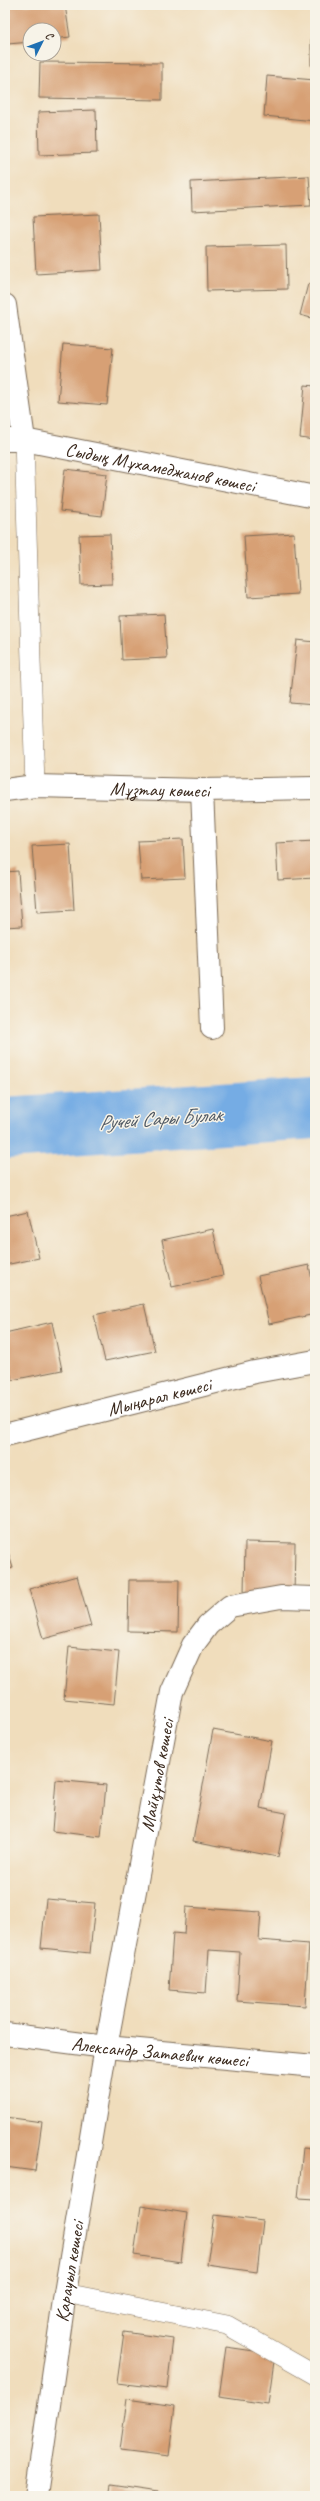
<svg xmlns="http://www.w3.org/2000/svg" width="320" height="2501" viewBox="0 0 320 2501" font-family="Caveat,sans-serif">
	<style>
		.lines { fill: none; stroke-linecap: round; stroke-linejoin: round }
		.river { stroke: #75ace4; stroke-width: 62 }
		.building { fill: #d7a075 }
		.service-casing { stroke: #7a6955; stroke-width: 20 }
		.minor-casing { stroke: #7a6955; stroke-width: 24 }
		.service { stroke: #fff; stroke-width: 19 }
		.minor { stroke: #fff; stroke-width: 22 }
		.labels { text-anchor: middle; stroke-width: 3; stroke-linejoin: round; paint-order: stroke }
		.street-label { font-size: 19px; fill: #3b2a1e; stroke: #f7f3e8 }
		.water-label { font-size: 20px; font-style: italic; fill: #4f5863; stroke: #f7f3e8 }
	</style>
	<rect width="100%" height="100%" fill="#f7f3e8"/>
	<filter id="ink" filterUnits="userSpaceOnUse"><feTurbulence type="fractalNoise" baseFrequency=".025" numOctaves="2"/><feDisplacementMap in="SourceGraphic" scale="8" xChannelSelector="R" yChannelSelector="G"/><feConvolveMatrix kernelMatrix="1 2 1 2 8 2 1 2 1" color-interpolation-filters="sRGB"/></filter>
	<filter id="wash" filterUnits="userSpaceOnUse"><feTurbulence type="fractalNoise" baseFrequency=".012" numOctaves="4" result="noise"/><feDisplacementMap in="SourceGraphic" scale="16" xChannelSelector="R" yChannelSelector="G"/><feGaussianBlur stdDeviation="0.9" result="paint"/><feColorMatrix in="noise" values="0 0 0 0 0 0 0 0 0 0 0 0 0 0 0 0 0 1.4 0 .05"/><feComposite in="paint" operator="in"/></filter>
	<g filter="url(#wash)">
		<rect width="100%" height="100%" fill="#f0ddbc"/>
		<g class="lines">
			<!-- river -->
			<polyline class="river" points="5,1128 315,1108"/>
		</g>
		<g id="blocks">
			<!-- building -->
			<g class="building">
				<polygon points="5,5 65,5 70,37 54,39 54,30 30,30 30,42 8,44"/>
				<rect x="311" y="17" width="4" height="48"/>
				<polygon points="40,62 162,63 162,100 39,98"/>
				<polygon points="267,76 315,80 315,121 264,116"/>
				<polygon points="96,110 97,153 39,155 38,112"/>
				<polygon points="309,176 311,205 192,211 191,182"/>
				<polygon points="99,214 102,270 36,274 33,217"/>
				<polygon points="286,245 287,289 207,291 206,247"/>
				<polygon points="308,284 315,285 315,319 300,315"/>
				<polygon points="63,344 113,348 107,405 58,401"/>
				<polygon points="305,385 315,386 315,440 300,438"/>
				<polygon points="65,469 107,474 102,516 60,511"/>
				<polygon points="294,533 298,594 248,597 244,536"/>
				<polygon points="110,534 112,584 81,585 79,535"/>
				<polygon points="164,614 167,658 122,660 120,616"/>
				<polygon points="297,640 315,642 315,705 290,703"/>
				<polygon points="183,839 185,878 141,880 138,841"/>
				<polygon points="315,841 315,878 278,880 276,843"/>
				<polygon points="70,844 74,910 37,912 32,846"/>
				<polygon points="18,871 22,926 5,927 5,872"/>
				<polygon points="28,1211 39,1258 5,1265 5,1216"/>
				<polygon points="213,1229 223,1276 172,1287 162,1240"/>
				<polygon points="309,1265 315,1295 315,1314 269,1324 258,1276"/>
				<polygon points="144,1304 155,1351 105,1361 94,1315"/>
				<polygon points="52,1322 62,1370 12,1380 5,1350 5,1333"/>
				<polygon points="5,1542 13,1568 5,1570"/>
				<polygon points="245,1542 295,1543 294,1595 244,1594"/>
				<polygon points="77,1576 91,1626 43,1639 29,1589"/>
				<polygon points="129,1580 179,1580 178,1632 128,1631"/>
				<polygon points="69,1647 119,1652 114,1704 64,1699"/>
				<polygon points="213,1730 272,1741 260,1808 286,1813 278,1857 193,1841"/>
				<polygon points="56,1780 106,1785 101,1837 52,1831"/>
				<polygon points="46,1899 95,1903 90,1953 41,1948"/>
				<polygon points="186,1907 261,1912 259,1940 309,1944 305,2006 237,2001 240,1952 209,1950 206,1993 169,1990 173,1933 184,1934"/>
				<polygon points="5,2117 42,2122 35,2171 5,2167"/>
				<polygon points="303,2148 315,2149 315,2199 298,2198"/>
				<polygon points="141,2206 187,2213 181,2262 134,2255"/>
				<polygon points="214,2215 263,2221 257,2272 207,2265"/>
				<polygon points="124,2332 173,2339 167,2389 117,2383"/>
				<polygon points="226,2347 275,2354 268,2404 219,2397"/>
				<polygon points="127,2399 175,2406 169,2456 120,2450"/>
				<polygon points="111,2484 159,2491 159,2496 109,2496"/>
			</g>
		</g>
	</g>
	<g filter="url(#ink)">
		<use href="#blocks" fill-opacity="0" stroke="#7a6955" stroke-width="1"/>
		<g class="lines">
			<!-- service casing -->
			<g class="service-casing">
				<g id="service">
					<polyline points="24,440 35,786"/>
					<polyline points="65,2293 227,2325 315,2375"/>
				</g>
			</g>
			<!-- minor casing -->
			<g class="minor-casing">
				<g id="minor">
					<polyline points="5,305 24,440"/>
					<path id="s1" d="M5 440H24L315 497"/>
					<path id="s2" d="M5 790 35 786 202 790 315 788"/>
					<polyline points="202,790 212,1028"/>
					<path id="s3" d="M5 1435 255 1372 315 1361"/>
					<path id="s4" d="M5 2034 106 2047 315 2066"/>
					<path id="s5" d="M36 2496 65 2293 106 2047 172 1692 193 1645 208 1625 230 1606 281 1597 315 1598"/>
				</g>
			</g>
			<!-- service -->
			<use href="#service" class="service"/>
			<!-- minor -->
			<use href="#minor" class="minor"/>
		</g>
	</g>
	<g class="labels">
		<!-- street labels -->
		<g class="street-label">
			<text dy="7" stroke="none"><textPath href="#s1" startOffset="158">Сыдық Мұхамеджанов көшесі</textPath></text>
			<text dy="7" stroke="none"><textPath href="#s2" startOffset="155">Мұзтау көшесі</textPath></text>
			<text dy="7" stroke="none"><textPath href="#s3" startOffset="159">Мыңарал көшесі</textPath></text>
			<text dy="7" stroke="none"><textPath href="#s5" startOffset="731">Майқұтов көшесі</textPath></text>
			<text dy="7" stroke="none"><textPath href="#s4" startOffset="156">Александр Затаевич көшесі</textPath></text>
			<text dy="7" stroke="none"><textPath href="#s5" startOffset="227">Қарауыл көшесі</textPath></text>
		</g>
		<!-- water labels -->
		<g class="water-label">
			<text transform="translate(160 1118) rotate(-4)" y="7">Ручей Сары Булак</text>
		</g>
	</g>
	<!-- margin -->
	<rect width="320" height="2501" fill="none" stroke="#f7f3e8" stroke-width="20"/>
	<!-- north arrow -->
	<g transform="translate(42 42) rotate(48)"><circle r="19" fill="#f7f3e8" stroke="#aca397"/>
	<path d="M0-3L7 15L0 10L-7 15Z" fill="#1f6fb2"/>
	<text y="-6" font-size="11" font-weight="bold" text-anchor="middle" fill="#3b2a1e">С</text>
	</g>
</svg>
